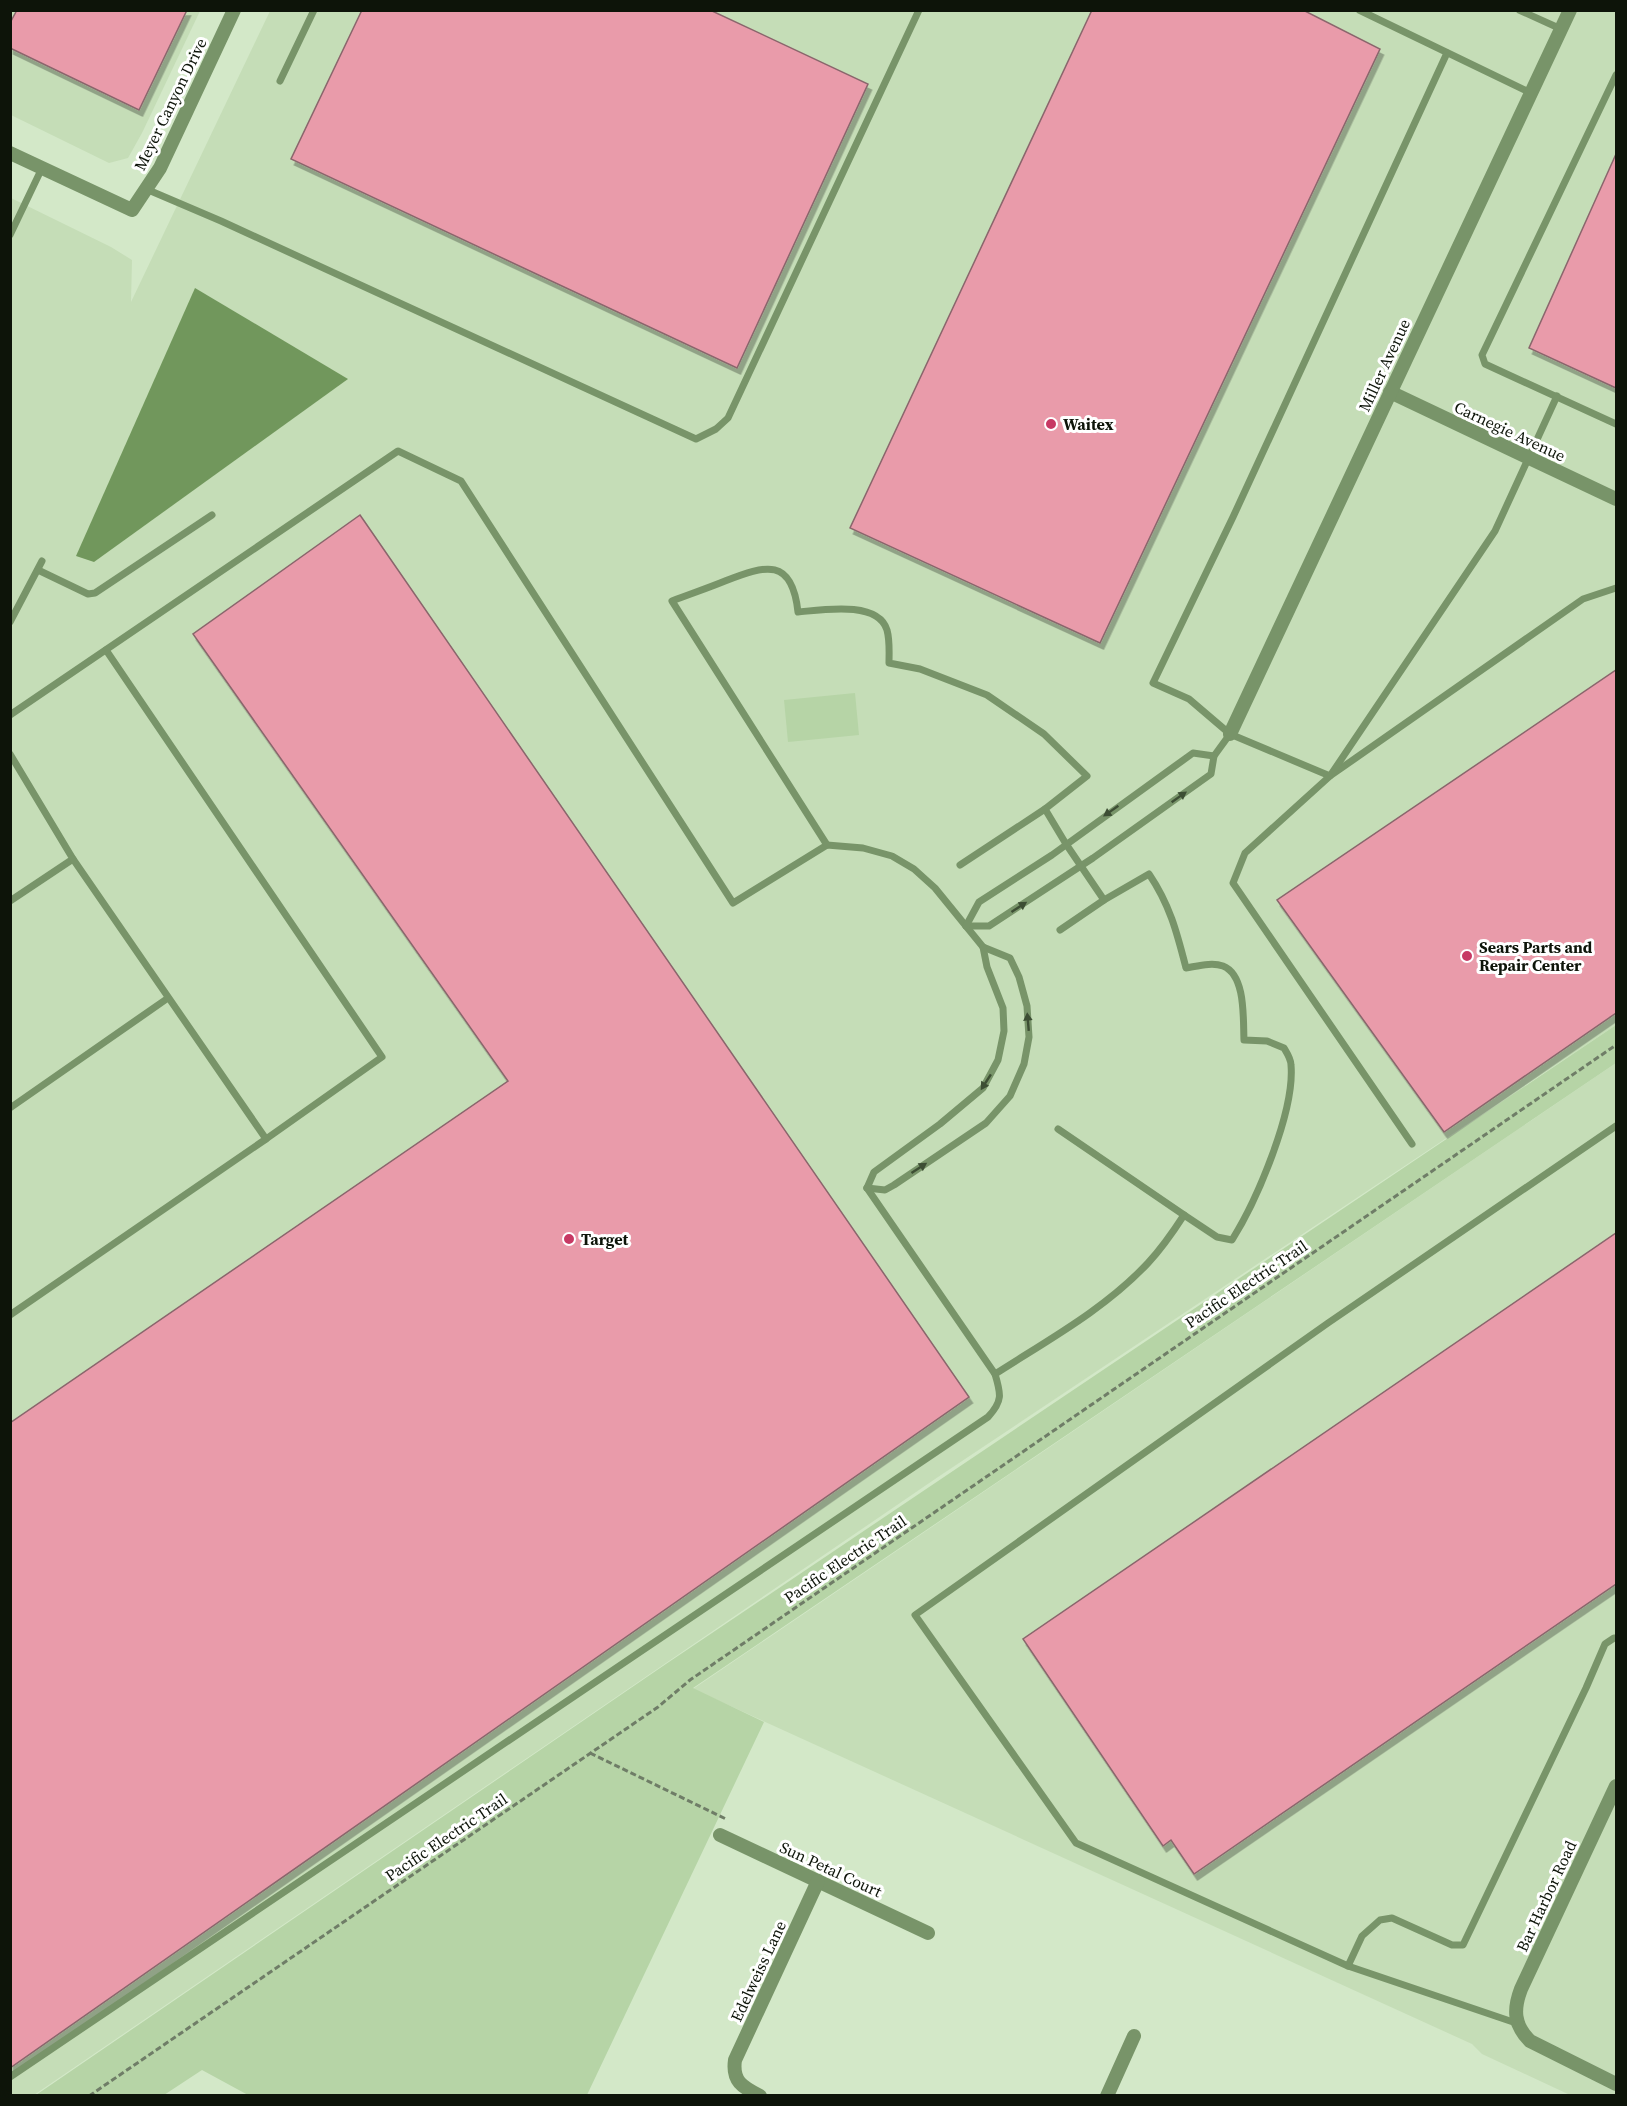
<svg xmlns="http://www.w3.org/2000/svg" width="1627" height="2106" viewBox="0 0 1627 2106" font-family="'Source Serif 4',serif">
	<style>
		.built { fill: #c5ddb7 }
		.green { fill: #b6d4a6 }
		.water { fill: #71975c }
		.building { fill: #e99baa; stroke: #8a666c; stroke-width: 1.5; filter: url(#shadow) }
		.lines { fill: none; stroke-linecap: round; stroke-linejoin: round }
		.path { stroke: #6f7d67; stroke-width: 3; stroke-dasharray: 6 3; stroke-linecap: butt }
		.lane { stroke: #789469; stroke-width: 7 }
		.street { stroke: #789469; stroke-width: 14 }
		.oneway { fill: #3d4e34 }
		.poi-dot { fill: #c73964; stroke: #fff; stroke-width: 2 }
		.labels { text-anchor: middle; stroke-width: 6; stroke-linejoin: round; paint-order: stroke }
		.street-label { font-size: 16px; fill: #0d1409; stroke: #fff }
		.poi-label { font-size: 16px; font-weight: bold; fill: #0d1409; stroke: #fff; text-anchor: start }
	</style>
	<defs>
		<filter id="shadow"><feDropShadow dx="3.5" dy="6" stdDeviation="0" flood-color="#0004"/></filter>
	</defs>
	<rect width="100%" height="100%" fill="#d3e8c8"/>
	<!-- built -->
	<g class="built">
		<polygon points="10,11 200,11 142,133 128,158 109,163 11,115"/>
		<polygon points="270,11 1616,11 1616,1025 938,1477 34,2095 10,2095 11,198 111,247 132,260 131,302"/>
		<polygon points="1616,1063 1616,2095 1570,2095 1482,2054 1472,2044 693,1689"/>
	</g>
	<!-- green -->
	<g class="green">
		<polygon points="855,693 859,735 788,742 784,700"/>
		<polygon points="1616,1025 1616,1063 693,1688 764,1722 587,2095 248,2095 202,2070 164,2095 36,2095 663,1666"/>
	</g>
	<!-- water -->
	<polygon class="water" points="195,288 348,379 94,562 76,556"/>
	<!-- building -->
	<g class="building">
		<polygon points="17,10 187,10 139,110 10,48 10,23"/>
		<polygon points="362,10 710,10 868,84 737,368 291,159"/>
		<polygon points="1092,10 1303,10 1380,49 1100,643 850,528"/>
		<polygon points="1616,154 1616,388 1529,348"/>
		<polygon points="360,515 969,1397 10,2068 10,1423 508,1081 193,634"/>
		<polygon points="1616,670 1616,1013 1444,1132 1277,900"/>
		<polygon points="1616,1233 1616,1584 1194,1874 1171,1840 1163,1846 1023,1639"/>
	</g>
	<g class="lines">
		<!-- path -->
		<g class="path">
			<polyline points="590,1753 726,1819"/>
			<polyline points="89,2096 658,1707 690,1680 1616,1045"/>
		</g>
		<!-- lane -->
		<g class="lane">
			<polyline points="1359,10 1531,93"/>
			<polyline points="1519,10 1561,29"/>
			<polyline points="1447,53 1233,517 1153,683 1189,699 1230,734 1330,776 1583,599 1616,588"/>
			<polyline points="1616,75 1482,355 1485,364 1616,424"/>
			<polyline points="280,81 314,10"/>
			<polyline points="146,189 221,221 696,439 716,429 728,418 919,10"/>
			<polyline points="10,235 42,168"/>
			<polyline points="38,570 88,594 95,593 212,515"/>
			<polyline points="10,622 42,561"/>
			<polyline points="106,650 382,1057 266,1139"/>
			<polyline points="10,715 398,451 461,481 733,903 827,845 863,848 892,856 914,869 935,888 983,947 1010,958 1019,977 1027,1006 1029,1037 1024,1064 1010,1096 986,1123 894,1185 885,1190 867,1188"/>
			<polyline points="10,754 73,859 10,901"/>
			<path d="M827 845 672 601C690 594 708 588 725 581 766 565 792 557 798 612 821 610 878 600 887 630 890 641 889 652 889 663L920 669 987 695 1044 734 1087 776 1045 809 1066 844 1104 900 1149 874C1170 905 1177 933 1186 968 1198 966 1212 962 1223 966 1246 975 1243 1019 1244 1040L1267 1041 1284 1048C1287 1053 1291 1059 1291 1065 1295 1111 1257 1200 1232 1240L1217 1237 1184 1215C1173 1232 1162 1248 1148 1263 1105 1309 1048 1340 995 1374"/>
			<polyline points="960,865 1045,809"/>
			<polyline points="966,926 989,926 1093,858 1211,774 1214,756 1230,734"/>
			<polyline points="966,926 979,902 1052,855 1193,753 1214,756"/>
			<polyline points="1060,930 1104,900"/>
			<polyline points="10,1108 168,998"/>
			<polyline points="1058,1129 1184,1215"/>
			<polyline points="1412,1144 1233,883 1245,853 1330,776 1495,531 1557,396"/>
			<polyline points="867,1188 874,1172 940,1124 983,1088 998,1060 1004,1031 1003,1008 987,967 983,947"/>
			<polyline points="10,1315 266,1139 73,859"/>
			<polyline points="1348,1966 1362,1936 1380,1920 1392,1918 1452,1945 1463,1945 1586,1688 1605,1644 1614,1638 1616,1638"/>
			<polyline points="1516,2023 1348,1966 1076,1843 915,1615 1328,1323 1616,1126"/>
			<path d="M10 2077 988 1417C1003 1401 1001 1394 995 1374L867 1188"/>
		</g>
		<!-- street -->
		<g class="street">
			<polyline points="10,153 132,210 160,168 234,10"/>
			<polyline points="1390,392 1616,499"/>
			<polyline points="1230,734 1570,10"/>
			<path d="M1616 1786 1521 1989C1513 2010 1514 2025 1530 2041L1616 2084"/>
			<polyline points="720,1835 928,1933"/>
			<path d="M760 2096C742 2087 732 2081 735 2060L818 1881"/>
			<polyline points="1107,2096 1134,2036"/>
		</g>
	</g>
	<!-- one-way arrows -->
	<defs><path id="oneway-solid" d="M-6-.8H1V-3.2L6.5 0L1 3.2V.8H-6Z" transform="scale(1.5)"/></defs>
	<g class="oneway">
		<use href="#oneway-solid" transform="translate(1179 797) rotate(-35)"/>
		<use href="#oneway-solid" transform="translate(1111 811) rotate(145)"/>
		<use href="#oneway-solid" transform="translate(1019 907) rotate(-33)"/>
		<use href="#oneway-solid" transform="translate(1028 1022) rotate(-95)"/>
		<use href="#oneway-solid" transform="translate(986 1082) rotate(123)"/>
		<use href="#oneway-solid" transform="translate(919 1168) rotate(-33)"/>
	</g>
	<!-- markers -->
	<g class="poi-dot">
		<circle cx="1051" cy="424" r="6"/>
		<circle cx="1467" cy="956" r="6"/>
		<circle cx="569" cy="1239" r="6"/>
	</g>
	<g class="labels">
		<!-- street labels -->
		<g class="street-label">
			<text transform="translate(170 104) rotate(-64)" y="6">Meyer Canyon Drive</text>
			<text transform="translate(1384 365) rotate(-65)" y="6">Miller Avenue</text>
			<text transform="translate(1510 431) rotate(25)" y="6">Carnegie Avenue</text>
			<text transform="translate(1246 1284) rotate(-34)" y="6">Pacific Electric Trail</text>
			<text transform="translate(845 1559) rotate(-34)" y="6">Pacific Electric Trail</text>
			<text transform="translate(446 1837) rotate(-34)" y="6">Pacific Electric Trail</text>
			<text transform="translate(831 1869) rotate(25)" y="6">Sun Petal Court</text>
			<text transform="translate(1546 1896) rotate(-65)" y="6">Bar Harbor Road</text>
			<text transform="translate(758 1971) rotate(-65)" y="6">Edelweiss Lane</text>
		</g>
		<!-- poi labels -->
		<g class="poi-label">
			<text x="1063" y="430">Waitex</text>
			<text x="1479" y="953">Sears Parts and<tspan x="1479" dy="18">Repair Center</tspan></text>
			<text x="581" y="1245">Target</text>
		</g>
	</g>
	<!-- border -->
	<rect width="1627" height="2106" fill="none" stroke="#0d1409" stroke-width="24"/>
</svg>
